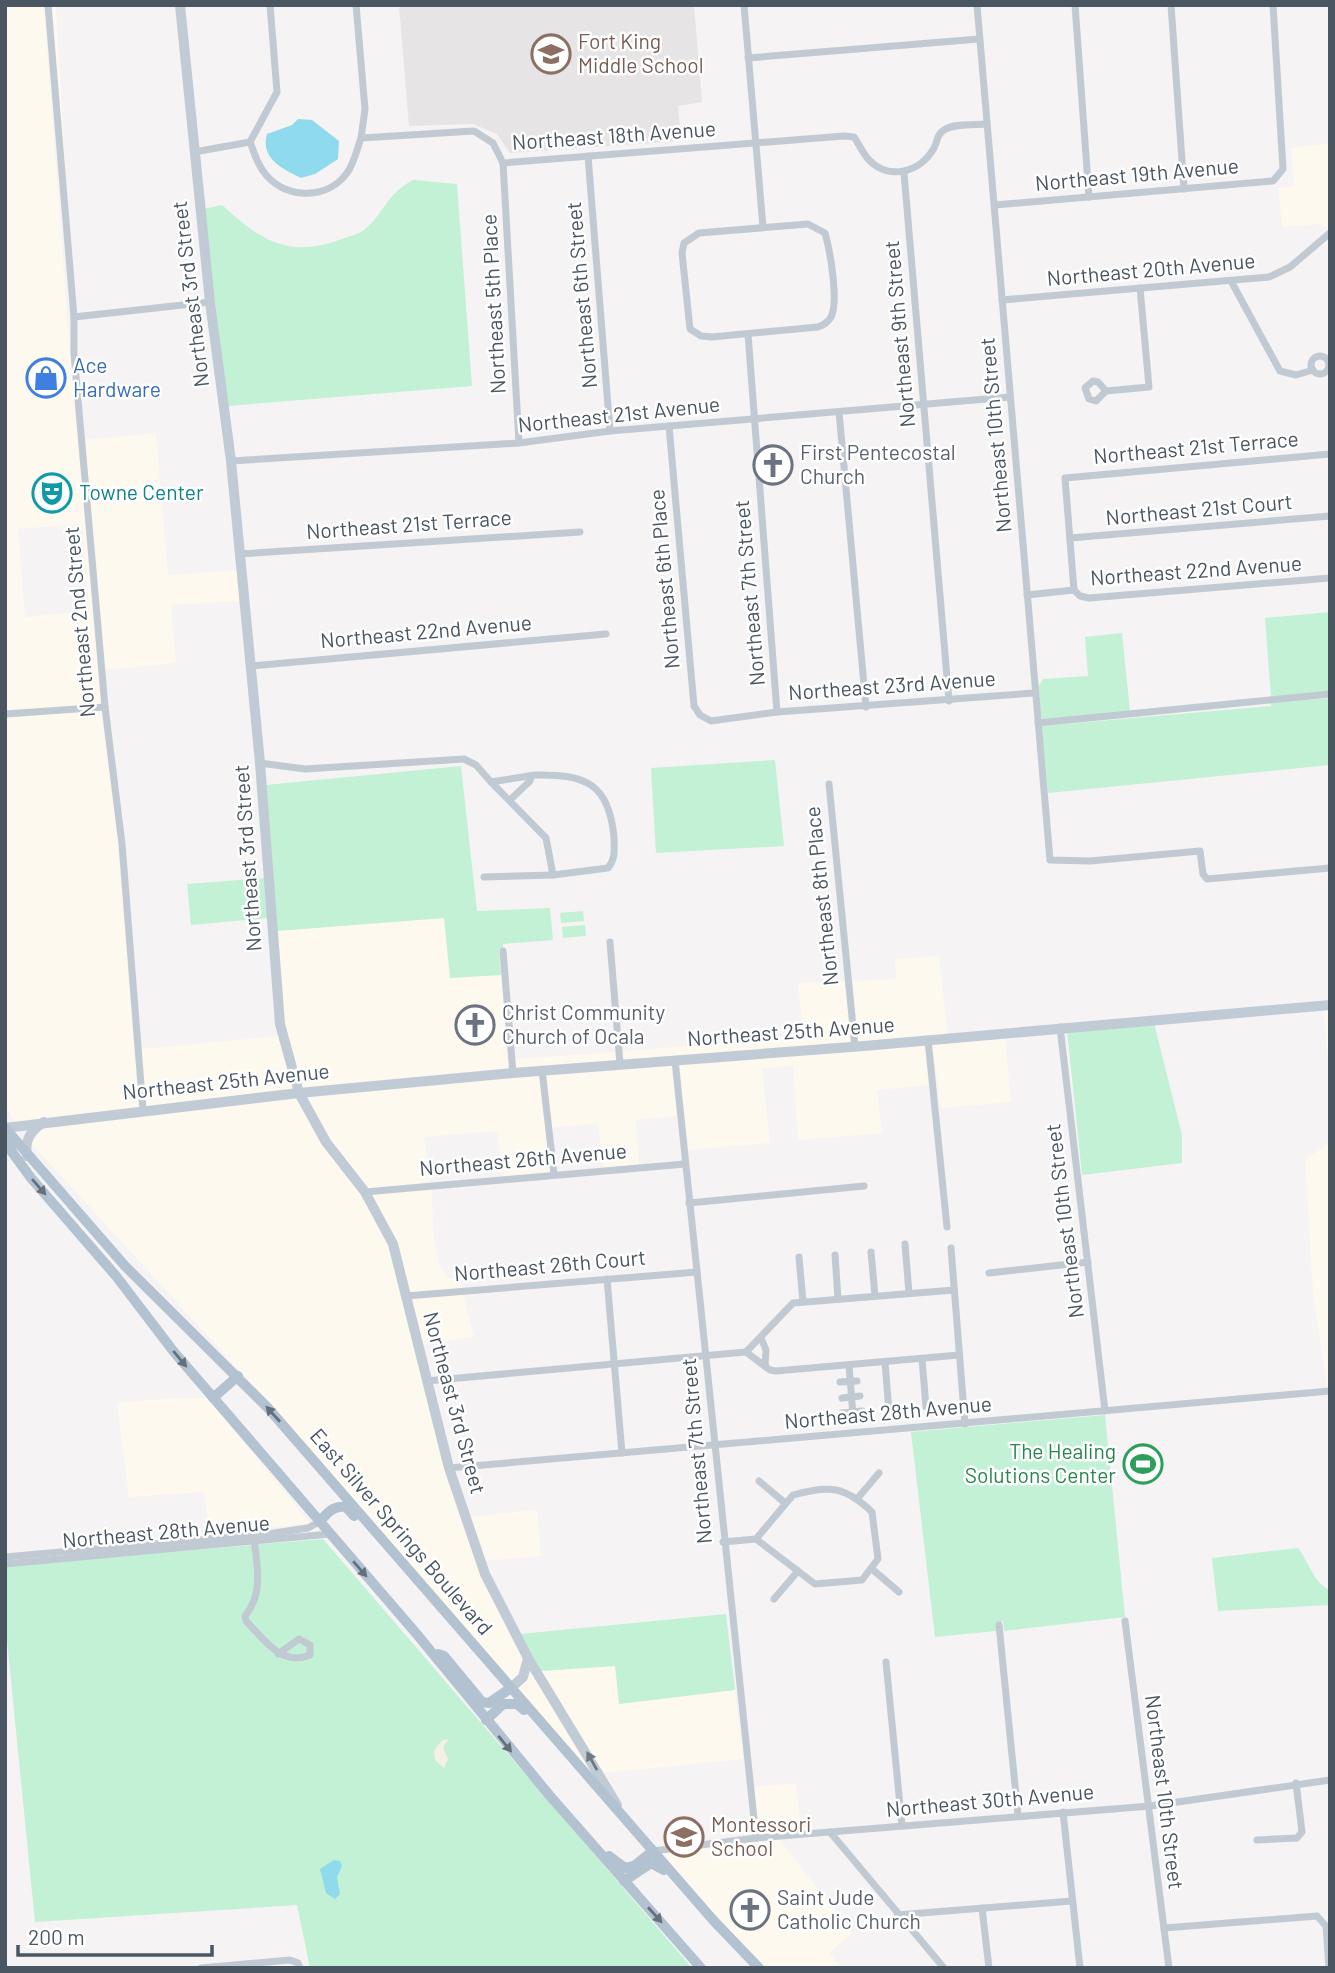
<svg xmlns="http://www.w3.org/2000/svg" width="1335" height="1973" viewBox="0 0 1335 1973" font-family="Barlow,sans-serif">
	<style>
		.commercial { fill: #fdf9ef; fill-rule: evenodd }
		.education { fill: #e6e4e5 }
		.green { fill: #c3f1d5 }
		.sand { fill: #f5f0e5 }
		.water { fill: #90daee }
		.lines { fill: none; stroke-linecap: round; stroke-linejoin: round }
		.street { stroke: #c1cad2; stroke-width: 7 }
		.secondary { stroke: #c1cbd6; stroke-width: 10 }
		.primary { stroke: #b3c2d1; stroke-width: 10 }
		.oneway { fill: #64717d }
		.oneway2 { fill: #6e7984 }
		.labels { text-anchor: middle; stroke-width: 5; stroke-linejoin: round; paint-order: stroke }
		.education-label { font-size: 21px; fill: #785e54; stroke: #fff; text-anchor: start }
		.street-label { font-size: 21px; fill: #4a5661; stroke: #fff }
		.shop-label { font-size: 21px; fill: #366cbe; stroke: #fff; text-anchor: start }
		.worship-label { font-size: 21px; fill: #5b616d; stroke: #fff; text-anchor: start }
		.culture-label { font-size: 21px; fill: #0d838f; stroke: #fff; text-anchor: start }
		.leisure-label { font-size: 21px; fill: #27864d; stroke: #fff; text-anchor: end }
	</style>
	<rect width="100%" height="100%" fill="#f5f3f3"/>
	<!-- commercial -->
	<g class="commercial">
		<path d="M5 5H44L67 315 101 704 5 711ZM82 524 89 611 25 617 18 529Z"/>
		<polygon points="52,5 56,5 72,287 68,224"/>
		<polygon points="1330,143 1330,229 1317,224 1282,227 1278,188 1294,186 1291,148"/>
		<polygon points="156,433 168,575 238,570 241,601 171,605 176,663 105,670 85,440"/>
		<polygon points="101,710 118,844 139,1108 15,1123 5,1105 5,718"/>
		<polygon points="444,918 450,978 501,975 508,1070 302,1089 284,1023 277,931"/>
		<polygon points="939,956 948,1035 858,1043 852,981 896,979 895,959"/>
		<polygon points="845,981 851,1044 624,1061 623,1051 804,1037 798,983"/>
		<polygon points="1330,1008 1330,1080 1323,1009"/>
		<polygon points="279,1036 294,1090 146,1107 141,1049"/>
		<polygon points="1005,1036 1011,1102 941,1108 932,1043"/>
		<polygon points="924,1044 929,1085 877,1090 882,1133 798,1140 793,1066 762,1068 770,1143 687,1150 679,1063"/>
		<polygon points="615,1052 616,1061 516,1069 515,1059"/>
		<polygon points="671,1064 677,1116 636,1120 639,1164 603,1167 598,1123 552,1128 546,1073"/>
		<polygon points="539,1074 550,1171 503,1176 497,1131 424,1137 431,1182 367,1189 329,1140 305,1096"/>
		<polygon points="297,1097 363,1196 389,1245 444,1466 524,1658 520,1675 511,1683 271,1405 31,1143 34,1134 45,1125"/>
		<polygon points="1330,1143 1330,1387 1327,1388 1313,1294 1305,1159"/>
		<polygon points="432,1188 433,1231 440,1267 450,1279 459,1278 462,1288 409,1293 371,1195"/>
		<polygon points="463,1294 474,1337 421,1345 411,1299"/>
		<polygon points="173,1398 207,1398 310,1523 210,1535 204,1492 129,1497 117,1403"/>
		<polygon points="537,1510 541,1556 484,1561 469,1517"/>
		<polygon points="616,1666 619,1704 735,1690 743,1759 603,1773 541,1671"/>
		<polygon points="531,1669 595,1774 591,1774 516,1688 526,1679"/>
		<polygon points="796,1783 801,1830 759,1835 754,1787"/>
		<polygon points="780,1840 852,1933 829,1953 841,1968 764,1968 660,1854"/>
	</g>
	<!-- education -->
	<polygon class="education" points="399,5 694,5 702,102 678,106 681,141 510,153 497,134 473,124 409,126"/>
	<!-- green -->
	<g class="green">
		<path d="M413 180 457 184 472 386 228 406 204 209 222 205C258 238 287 259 339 240 346 237 358 235 364 230 384 214 386 194 413 180Z"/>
		<polygon points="1330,612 1330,691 1271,697 1265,618"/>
		<polygon points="1122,633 1130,711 1042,720 1037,689 1043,679 1088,676 1085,637"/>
		<polygon points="1330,698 1330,765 1048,793 1042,726 1271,706 1271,703"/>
		<polygon points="775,760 784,846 656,853 651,768"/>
		<polygon points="461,766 477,911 550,908 553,940 503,944 503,948 499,949 501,975 450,978 444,918 277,931 266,785"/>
		<polygon points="265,878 268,918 191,925 187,884"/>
		<polygon points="583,911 584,921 561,923 560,913"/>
		<polygon points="585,925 586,936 563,938 562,927"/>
		<polygon points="1154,1023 1182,1135 1182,1163 1082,1175 1067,1030"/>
		<polygon points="1105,1415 1125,1617 1004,1631 1003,1622 996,1622 996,1631 935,1637 911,1432"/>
		<polygon points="323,1539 692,1968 310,1968 297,1905 35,1922 5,1620 5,1566"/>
		<path d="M1298 1548C1309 1562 1314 1584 1330 1590V1605L1218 1611 1212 1558Z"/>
		<polygon points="726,1614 735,1690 619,1704 615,1666 541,1671 520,1634"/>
	</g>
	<!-- sand -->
	<polygon class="sand" points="449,1739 443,1747 448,1759 444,1768 435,1760 434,1751 442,1740"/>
	<!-- water -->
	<g class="water">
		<path d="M298 119 312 120 339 141 338 159 315 174 301 178C283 169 260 159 267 134L292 125Z"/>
		<polygon points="334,1860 340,1861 342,1866 337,1877 340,1894 335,1899 326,1893 320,1869"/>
	</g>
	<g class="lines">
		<!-- street -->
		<g class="street">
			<polyline points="48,5 74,317 74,354 105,707 122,844 143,1110"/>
			<polyline points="356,5 365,109 361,138"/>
			<polyline points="744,5 763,227"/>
			<polyline points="977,5 1050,860 1090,861 1200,851 1203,874 1207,879 1330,868"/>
			<polyline points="1075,5 1089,197"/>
			<polyline points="1171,5 1184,189"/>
			<polyline points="748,58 979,39"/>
			<path d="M250 142C255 155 258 166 267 176 288 200 328 199 347 173 354 164 357 149 361 138L474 131 493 143 503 163 844 136 854 137C859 144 863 154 869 160 889 181 921 172 934 148 938 141 936 135 944 130 954 123 975 125 987 124"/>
			<polyline points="250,142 277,92 270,5"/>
			<polyline points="194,152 250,142"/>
			<polyline points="588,156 610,431"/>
			<polyline points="503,163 519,443"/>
			<polyline points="904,173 949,701"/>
			<polyline points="995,205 1273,181 1283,169 1273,5"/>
			<path d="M808 224 825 233C830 250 839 302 831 317 828 323 823 325 818 327L712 337 701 336 690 329 682 253 684 243 699 233Z"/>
			<polyline points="1231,281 1280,371 1296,375 1313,370"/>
			<polyline points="1002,300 1269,277 1290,267 1330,233"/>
			<polyline points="74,317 210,302"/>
			<polyline points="748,334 777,712"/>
			<circle cx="1320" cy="365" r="9"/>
			<polyline points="1106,391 1096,401 1089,399 1085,388 1093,381 1098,382 1106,391 1149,387 1140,288"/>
			<polyline points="839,412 866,707"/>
			<polyline points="669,426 694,706 700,715 711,721 777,712 1034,693"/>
			<polyline points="231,461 519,443 610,431 1010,397"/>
			<polyline points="1070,538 1330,516"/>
			<polyline points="240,554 580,532"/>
			<polyline points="1074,590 1065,478 1330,454"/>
			<polyline points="1027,595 1074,590 1080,596 1089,598 1330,578"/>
			<polyline points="250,666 606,634"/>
			<polyline points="5,714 105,707"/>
			<polyline points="1038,723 1330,694"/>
			<polyline points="260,763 305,769 464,759 476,765 491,782"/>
			<path d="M535 775C585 774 609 783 614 837 614 849 616 858 608 868L553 875 546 838 491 782Z"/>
			<polyline points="829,784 855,1047"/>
			<polyline points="510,800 530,781 531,776"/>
			<polyline points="484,877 553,875"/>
			<polyline points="610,942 620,1064"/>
			<polyline points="503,951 513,1073"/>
			<polyline points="1060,1027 1105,1411"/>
			<polyline points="928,1040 947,1227"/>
			<polyline points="675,1060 756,1838"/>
			<polyline points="542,1070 554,1174"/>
			<polyline points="365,1192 685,1164"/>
			<polyline points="689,1203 864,1186"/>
			<polyline points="905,1244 909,1293"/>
			<polyline points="951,1248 965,1424"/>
			<polyline points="871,1252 875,1296"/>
			<polyline points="835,1255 838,1299"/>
			<polyline points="799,1257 803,1302"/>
			<polyline points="989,1273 1088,1262"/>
			<polyline points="607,1279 622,1453"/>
			<polyline points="406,1296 697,1272"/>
			<polyline points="761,1338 766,1350 765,1366"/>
			<polyline points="746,1352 793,1303 954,1290"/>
			<polyline points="746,1352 770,1370 776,1371 959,1355"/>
			<polyline points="922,1359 926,1407"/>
			<polyline points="885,1362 889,1412"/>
			<polyline points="849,1365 853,1415"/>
			<polyline points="426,1381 746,1352"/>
			<polyline points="840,1382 857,1381"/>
			<polyline points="842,1398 860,1396"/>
			<polyline points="842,1413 862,1411"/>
			<polyline points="449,1468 1330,1391"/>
			<polyline points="759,1481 785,1503"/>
			<polyline points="857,1499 879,1473"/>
			<path d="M254 1538C257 1566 264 1593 245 1616L246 1621C264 1639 281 1667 310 1655V1645L299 1639 278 1654"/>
			<path d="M723 1542 756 1539 793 1495C829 1485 845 1486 872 1512L878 1559 862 1580 815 1584 756 1539"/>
			<polyline points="5,1557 274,1533 308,1528 319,1522"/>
			<polyline points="5,1564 330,1534"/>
			<polyline points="872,1569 899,1592"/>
			<polyline points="774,1599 798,1571"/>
			<polyline points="1125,1621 1169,1968"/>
			<polyline points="999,1625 1018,1815"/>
			<polyline points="886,1662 902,1826"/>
			<polyline points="1063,1812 1080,1968"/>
			<polyline points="830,1832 944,1968"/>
			<polyline points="1257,1840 1297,1838 1302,1832 1296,1783"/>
			<polyline points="653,1851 756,1838 1150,1806 1330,1780"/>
			<polyline points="982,1908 989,1968"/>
			<polyline points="897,1915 1072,1901"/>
			<polyline points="1164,1928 1317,1916 1326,1926 1329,1968"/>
			<polyline points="201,1968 290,1960 298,1963 300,1968"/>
		</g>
		<!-- secondary -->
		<g class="secondary">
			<polyline points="180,5 210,302 231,461 260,763 280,1024 299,1093 326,1142 365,1192 393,1244 449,1468 485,1574 528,1658 617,1805"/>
			<polyline points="5,1128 299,1093 513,1073 864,1046 1330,1005"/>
			<path d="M27 1156C24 1140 31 1130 44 1122"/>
			<polyline points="511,1688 523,1677 528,1658"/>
		</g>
		<!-- primary -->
		<g class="primary">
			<polyline points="5,1128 125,1266 268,1408 713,1920 759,1968"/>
			<polyline points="7,1135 12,1152 31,1178 116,1276 174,1352 415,1632 550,1796 701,1968"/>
			<polyline points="213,1398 238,1376"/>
			<path d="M319 1522C328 1513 333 1505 346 1507L354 1516"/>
			<polyline points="438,1654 444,1656 482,1702 489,1703 511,1688"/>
			<polyline points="486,1720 503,1704 517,1704 524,1710"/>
			<polyline points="609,1856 625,1868 634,1866 653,1851"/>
			<polyline points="624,1881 651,1863 664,1870"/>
		</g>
	</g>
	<!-- one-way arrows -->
	<defs><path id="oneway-solid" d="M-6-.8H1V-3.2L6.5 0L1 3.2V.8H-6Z" transform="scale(1.75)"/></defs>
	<g class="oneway">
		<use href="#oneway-solid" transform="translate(39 1187) rotate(49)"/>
		<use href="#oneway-solid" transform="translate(180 1359) rotate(50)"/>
		<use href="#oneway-solid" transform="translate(273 1414) rotate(-132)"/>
		<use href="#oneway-solid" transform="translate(360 1569) rotate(49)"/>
		<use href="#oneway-solid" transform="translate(505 1744) rotate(51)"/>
		<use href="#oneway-solid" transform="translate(655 1915) rotate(48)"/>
	</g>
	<use class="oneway2" href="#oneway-solid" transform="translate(592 1761) rotate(-119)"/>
	<!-- icons -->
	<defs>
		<g id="school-ring" transform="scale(2.0125)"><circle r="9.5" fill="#fff" stroke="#8d6e63" stroke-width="1.5"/><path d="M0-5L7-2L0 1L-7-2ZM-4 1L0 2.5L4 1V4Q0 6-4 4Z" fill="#8d6e63"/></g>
		<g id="shop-ring" transform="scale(2.0125)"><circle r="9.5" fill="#fff" stroke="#3f7fe0" stroke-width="1.5"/><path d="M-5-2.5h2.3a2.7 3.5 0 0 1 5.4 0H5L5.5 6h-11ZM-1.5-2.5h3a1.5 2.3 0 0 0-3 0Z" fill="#3f7fe0"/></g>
		<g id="church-ring" transform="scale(2.0125)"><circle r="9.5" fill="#fff" stroke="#6b7280" stroke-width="1.5"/><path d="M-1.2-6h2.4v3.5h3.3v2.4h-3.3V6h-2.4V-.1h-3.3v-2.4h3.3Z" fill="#6b7280"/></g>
		<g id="theatre-ring" transform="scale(2.0125)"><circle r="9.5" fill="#fff" stroke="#0f9aa8" stroke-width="1.5"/><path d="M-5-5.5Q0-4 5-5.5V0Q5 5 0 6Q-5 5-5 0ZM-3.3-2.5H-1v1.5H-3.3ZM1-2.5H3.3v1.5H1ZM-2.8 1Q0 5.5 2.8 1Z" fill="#0f9aa8"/></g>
		<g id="stadium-ring" transform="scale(2.0125)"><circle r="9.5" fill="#fff" stroke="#2e9e5b" stroke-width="1.5"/><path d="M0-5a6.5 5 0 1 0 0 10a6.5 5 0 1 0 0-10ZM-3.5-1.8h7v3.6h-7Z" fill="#2e9e5b"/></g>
	</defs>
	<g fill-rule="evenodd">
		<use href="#school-ring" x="551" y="54"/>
		<use href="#shop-ring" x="46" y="378"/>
		<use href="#church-ring" x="773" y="465"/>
		<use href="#theatre-ring" x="52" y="493"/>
		<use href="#church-ring" x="475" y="1025"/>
		<use href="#stadium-ring" x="1143" y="1464"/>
		<use href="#school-ring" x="684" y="1837"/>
		<use href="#church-ring" x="750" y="1910"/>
	</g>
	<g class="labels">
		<!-- education labels -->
		<g class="education-label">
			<text x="578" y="49">Fort King<tspan x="578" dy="24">Middle School</tspan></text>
			<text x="711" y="1832">Montessori<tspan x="711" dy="24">School</tspan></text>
		</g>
		<!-- street labels -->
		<g class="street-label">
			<text transform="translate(614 136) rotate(-4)" y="7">Northeast 18th Avenue</text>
			<text transform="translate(1137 175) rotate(-5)" y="7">Northeast 19th Avenue</text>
			<text transform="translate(1151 270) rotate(-5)" y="7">Northeast 20th Avenue</text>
			<text transform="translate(191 294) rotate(-97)" y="7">Northeast 3rd Street</text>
			<text transform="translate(582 295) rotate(-95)" y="7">Northeast 6th Street</text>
			<text transform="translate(494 304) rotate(-93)" y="7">Northeast 5th Place</text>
			<text transform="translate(900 334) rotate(-95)" y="7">Northeast 9th Street</text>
			<text transform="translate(619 415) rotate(-6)" y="7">Northeast 21st Avenue</text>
			<text transform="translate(996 435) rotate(-95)" y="7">Northeast 10th Street</text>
			<text transform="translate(1196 448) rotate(-5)" y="7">Northeast 21st Terrace</text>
			<text transform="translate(1199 510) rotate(-5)" y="7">Northeast 21st Court</text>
			<text transform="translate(409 525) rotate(-4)" y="7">Northeast 21st Terrace</text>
			<text transform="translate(1196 571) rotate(-4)" y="7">Northeast 22nd Avenue</text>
			<text transform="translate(665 579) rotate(-95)" y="7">Northeast 6th Place</text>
			<text transform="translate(750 593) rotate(-95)" y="7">Northeast 7th Street</text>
			<text transform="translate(80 622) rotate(-95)" y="7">Northeast 2nd Street</text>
			<text transform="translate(426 632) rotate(-5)" y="7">Northeast 22nd Avenue</text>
			<text transform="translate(892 686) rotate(-4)" y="7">Northeast 23rd Avenue</text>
			<text transform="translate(248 858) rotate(-94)" y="7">Northeast 3rd Street</text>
			<text transform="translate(822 896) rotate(-96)" y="7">Northeast 8th Place</text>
			<text transform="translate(791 1032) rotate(-4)" y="7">Northeast 25th Avenue</text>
			<text transform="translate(226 1082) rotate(-6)" y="7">Northeast 25th Avenue</text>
			<text transform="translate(523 1160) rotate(-5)" y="7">Northeast 26th Avenue</text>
			<text transform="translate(1065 1221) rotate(-97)" y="7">Northeast 10th Street</text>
			<text transform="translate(550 1266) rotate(-5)" y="7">Northeast 26th Court</text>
			<text transform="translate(454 1403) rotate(75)" y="7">Northeast 3rd Street</text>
			<text transform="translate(888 1413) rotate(-5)" y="7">Northeast 28th Avenue</text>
			<text transform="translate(697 1451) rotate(-95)" y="7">Northeast 7th Street</text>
			<text transform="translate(166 1532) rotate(-5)" y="7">Northeast 28th Avenue</text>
			<text transform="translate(401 1532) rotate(49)" y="7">East Silver Springs Boulevard</text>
			<text transform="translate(1164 1792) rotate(83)" y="7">Northeast 10th Street</text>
			<text transform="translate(990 1801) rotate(-5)" y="7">Northeast 30th Avenue</text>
		</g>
		<!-- shop labels -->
		<g class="shop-label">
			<text x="73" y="373">Ace<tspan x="73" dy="24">Hardware</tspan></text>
		</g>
		<!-- worship labels -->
		<g class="worship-label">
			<text x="800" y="460">First Pentecostal<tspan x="800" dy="24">Church</tspan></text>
			<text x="502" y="1020">Christ Community<tspan x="502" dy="24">Church of Ocala</tspan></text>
			<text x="777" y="1905">Saint Jude<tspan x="777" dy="24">Catholic Church</tspan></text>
		</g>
		<!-- culture labels -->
		<g class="culture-label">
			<text x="79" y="500">Towne Center</text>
		</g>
		<!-- leisure labels -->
		<g class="leisure-label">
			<text x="1116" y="1459">The Healing<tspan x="1116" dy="24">Solutions Center</tspan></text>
		</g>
	</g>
	<!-- border -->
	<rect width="1335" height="1973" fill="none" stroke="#4a5661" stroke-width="14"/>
	<!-- scale -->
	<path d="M18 1945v10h194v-10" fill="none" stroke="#4a5661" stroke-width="3.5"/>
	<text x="28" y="1945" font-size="21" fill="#4a5661" stroke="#ffffff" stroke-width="5" paint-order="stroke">200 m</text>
</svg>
